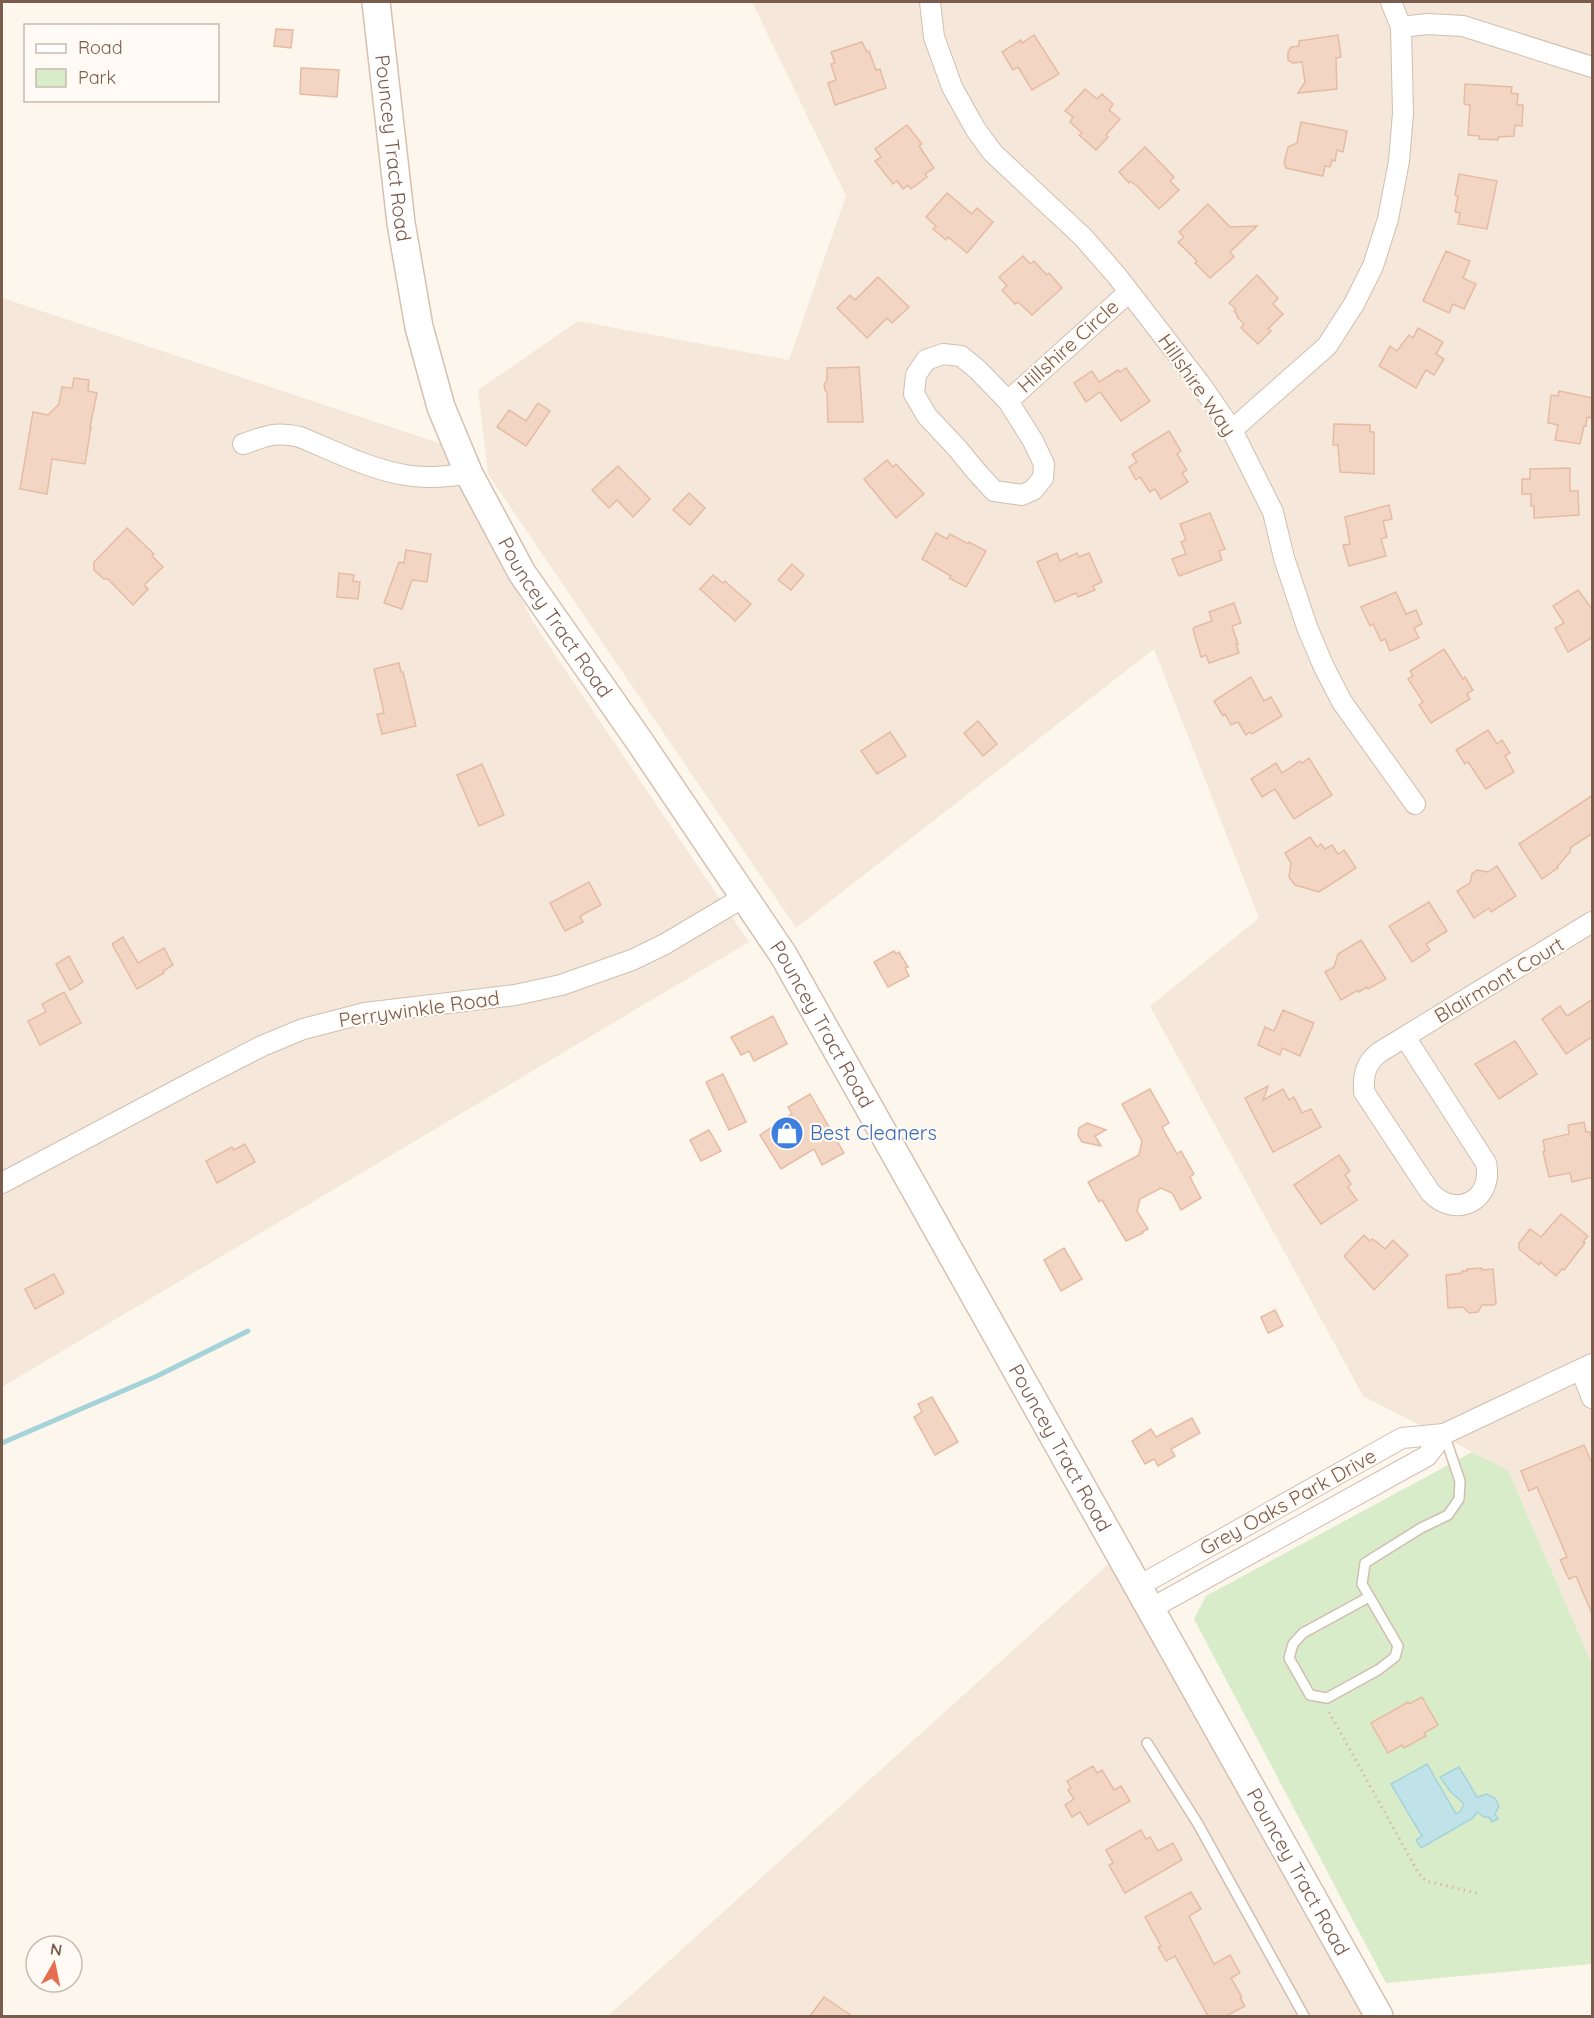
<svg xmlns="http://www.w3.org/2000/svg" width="1594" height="2018" viewBox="0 0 1594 2018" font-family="Quicksand,sans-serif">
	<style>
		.residential { fill: #f5e8da }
		.green { fill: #d8ecc9 }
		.water { fill: #bfe3e8; stroke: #a5d3da; stroke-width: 1.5 }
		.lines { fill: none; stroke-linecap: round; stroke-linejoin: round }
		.stream { stroke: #a5d3da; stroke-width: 5 }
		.building { fill: #f3d5c3; stroke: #e6bba3; stroke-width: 1.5 }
		.lane-casing { stroke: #d1beb0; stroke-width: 12 }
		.street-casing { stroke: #d1beb0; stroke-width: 22 }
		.secondary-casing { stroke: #d6c0b0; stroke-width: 30 }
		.path { stroke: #d9b8a5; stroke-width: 3; stroke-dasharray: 1.5 4.5; stroke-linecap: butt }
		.lane { stroke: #fff; stroke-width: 9 }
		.street { stroke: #fff; stroke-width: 20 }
		.secondary { stroke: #fff; stroke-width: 27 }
		.labels { text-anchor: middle; stroke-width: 4.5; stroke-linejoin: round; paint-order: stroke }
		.street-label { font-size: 20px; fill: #7a5c4d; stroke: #fffaf3 }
		.shop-label { font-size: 20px; fill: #366cbe; stroke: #fffaf3; text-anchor: start }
	</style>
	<rect width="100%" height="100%" fill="#fdf6ec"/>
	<!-- residential -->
	<g class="residential">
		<polygon points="752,2 1592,2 1592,1664 1508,1470 1363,1396 1150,1006 1259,918 1154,649 796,928 488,474 478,390 578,321 789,360 846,196"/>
		<polygon points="2,298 442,444 533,622 749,942 2,1387"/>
		<polygon points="1123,1551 1393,2016 608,2016"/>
	</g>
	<!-- green -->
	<polygon class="green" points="1472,1452 1508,1470 1592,1664 1592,1964 1386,1983 1194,1619 1206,1596"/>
	<!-- water -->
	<polygon class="water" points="1427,1764 1456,1814 1460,1812 1464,1804 1450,1791 1440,1777 1459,1767 1477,1797 1487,1794 1495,1798 1499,1806 1495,1814 1498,1819 1492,1822 1489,1817 1484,1817 1477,1812 1473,1818 1421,1848 1416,1840 1422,1836 1391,1784"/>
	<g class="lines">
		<!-- stream -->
		<polyline class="stream" points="2,1443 155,1377 248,1331"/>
	</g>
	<!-- building -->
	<g class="building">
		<polygon points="276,29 293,30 291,48 274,46"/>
		<polygon points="1034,35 1059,74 1032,90 1018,67 1013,70 1002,52 1021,40 1022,43"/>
		<polygon points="1338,35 1341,57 1336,58 1337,89 1298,93 1305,82 1302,62 1293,63 1288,60 1288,52 1291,47 1299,46 1299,41"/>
		<polygon points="862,42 867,52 869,51 876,70 880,69 886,88 835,105 828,83 836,80 831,64 835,63 831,52"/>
		<polygon points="301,68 339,70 337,97 300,94"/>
		<polygon points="1465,84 1512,87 1511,93 1518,94 1517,105 1523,105 1522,126 1515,125 1514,136 1498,137 1498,140 1479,139 1479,136 1468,135 1470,105 1464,104"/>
		<polygon points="1085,89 1097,99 1102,94 1113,104 1109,110 1120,119 1106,135 1108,137 1096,150 1079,135 1082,133 1070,122 1073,117 1065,111"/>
		<polygon points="1301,122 1347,131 1343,152 1337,150 1335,161 1332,160 1330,167 1325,166 1323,176 1286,168 1284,163 1288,147 1297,143"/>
		<polygon points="907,125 922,144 919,146 934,168 925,174 927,177 911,189 908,185 903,189 897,181 893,184 875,161 881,157 875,149"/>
		<polygon points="1145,147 1174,177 1170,181 1179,190 1159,209 1137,186 1130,181 1129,183 1119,172"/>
		<polygon points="1459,174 1497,181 1487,229 1458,224 1460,213 1455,212 1458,196 1455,195"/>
		<polygon points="947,193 972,214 977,208 993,222 967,253 948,237 946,240 933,229 936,226 926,217"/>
		<polygon points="1208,204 1230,227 1257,226 1230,252 1234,257 1210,278 1195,263 1197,261 1178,242 1184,237 1179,232"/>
		<polygon points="1446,251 1470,261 1463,278 1476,284 1464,309 1453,304 1449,313 1423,301"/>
		<polygon points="1023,256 1030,264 1034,261 1047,275 1049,273 1062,288 1032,315 1018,302 1015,304 1002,290 1007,286 999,277"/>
		<polygon points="1257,275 1278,298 1273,304 1283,314 1268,329 1271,331 1258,344 1241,328 1244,324 1237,317 1238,316 1234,311 1236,309 1229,303"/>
		<polygon points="878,277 909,307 892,323 887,318 867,338 837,308 850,295 855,300"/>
		<polygon points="1418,328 1443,342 1436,354 1444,359 1434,375 1426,370 1416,388 1379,366 1390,346 1397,351 1409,335 1413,338"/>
		<polygon points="859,367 863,422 828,422 827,392 825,390 824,384 827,381 827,368"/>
		<polygon points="1126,368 1150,401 1121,421 1100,392 1086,402 1074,383 1092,371 1099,382 1118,370 1120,372"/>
		<polygon points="74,378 89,380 88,391 97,393 90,427 91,427 85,464 52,459 47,494 20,489 33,412 48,415 59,404 62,387 72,388"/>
		<polygon points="1559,391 1593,398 1591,418 1587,417 1586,426 1584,426 1580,444 1555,440 1558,425 1548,423 1551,395 1558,396"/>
		<polygon points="538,403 550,411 526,446 497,427 509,410 526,421"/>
		<polygon points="1334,424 1370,425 1370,432 1374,432 1374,474 1340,472 1338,445 1333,445"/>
		<polygon points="1169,431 1181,451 1177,454 1187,470 1182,473 1188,482 1161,499 1155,489 1150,492 1140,477 1136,480 1129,467 1137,462 1132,454"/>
		<polygon points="887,460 893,467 896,464 924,494 896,518 864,479"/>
		<polygon points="618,466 650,499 633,517 617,500 609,508 592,490"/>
		<polygon points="1570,468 1570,491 1578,491 1579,515 1534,518 1534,506 1531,506 1531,494 1522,494 1522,479 1530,479 1530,469"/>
		<polygon points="689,493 705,508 690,525 673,510"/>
		<polygon points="1389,505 1392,519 1383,521 1387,537 1381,539 1386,556 1349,566 1343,545 1350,544 1345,517"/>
		<polygon points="1210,513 1225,549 1219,551 1222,560 1179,576 1172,559 1186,554 1181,542 1186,540 1180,524"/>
		<polygon points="127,528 154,554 152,556 163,567 144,585 148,589 133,605 108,579 104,579 94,570 94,562"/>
		<polygon points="936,533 947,539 950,534 968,544 969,542 986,551 966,587 949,578 951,576 922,559"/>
		<polygon points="406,550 431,554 427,582 412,580 402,609 384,603 399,562 404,563"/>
		<polygon points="1057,553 1060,561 1077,553 1079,557 1089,553 1102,582 1093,586 1095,590 1078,597 1076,593 1055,602 1037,562"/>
		<polygon points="792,564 804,575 791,590 778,580"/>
		<polygon points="339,573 354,575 353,581 360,582 358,599 337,597"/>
		<polygon points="713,575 723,583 725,581 729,585 751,604 735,621 700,589"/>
		<polygon points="1578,590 1593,610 1593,637 1568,652 1555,628 1564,623 1553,606"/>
		<polygon points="1396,592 1406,614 1416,610 1422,624 1414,628 1419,638 1390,651 1385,639 1381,641 1373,624 1370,626 1361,607"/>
		<polygon points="1234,603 1241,623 1232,626 1238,644 1236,644 1239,653 1209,663 1206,655 1201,657 1193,629 1195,627 1212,621 1209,612"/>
		<polygon points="1444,649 1463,679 1465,677 1473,690 1467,694 1470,699 1431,723 1419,705 1423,702 1408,679 1413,676 1410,671"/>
		<polygon points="399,663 401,672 403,672 416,726 382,734 377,714 384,713 374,669"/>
		<polygon points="1251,677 1264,701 1271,697 1282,716 1252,734 1250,732 1246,735 1238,722 1231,725 1225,714 1223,716 1214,701"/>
		<polygon points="978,721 997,744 983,756 964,733"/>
		<polygon points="1488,730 1497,744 1502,740 1510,753 1505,756 1514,772 1486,789 1468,762 1465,764 1456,750"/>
		<polygon points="890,732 906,756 877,774 861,751"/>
		<polygon points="1309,758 1332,795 1294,819 1275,789 1262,797 1251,779 1276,763 1282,773 1300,761 1302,763"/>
		<polygon points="482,764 504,815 479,826 457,775"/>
		<polygon points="1593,795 1593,833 1571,847 1570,852 1557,867 1558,868 1542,879 1519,844"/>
		<polygon points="1310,837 1317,847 1321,844 1325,849 1332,845 1338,854 1344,850 1356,868 1319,892 1295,885 1289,877 1291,863 1285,853"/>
		<polygon points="1497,866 1516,896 1491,912 1489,908 1474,918 1457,891 1470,883 1472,874 1477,870 1488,872"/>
		<polygon points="589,882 601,905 580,916 583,922 565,931 550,903"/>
		<polygon points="1429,902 1447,931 1426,944 1430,950 1412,962 1389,926"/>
		<polygon points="123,937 138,963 164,948 173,965 163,971 164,973 137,989 112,944"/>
		<polygon points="1361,940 1386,979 1368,989 1367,987 1359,992 1358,990 1341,1000 1325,972 1334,967 1338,954"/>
		<polygon points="894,951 896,954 899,952 908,967 905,968 909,976 888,987 874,962"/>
		<polygon points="69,956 83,982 70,990 56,964"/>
		<polygon points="64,992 81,1023 40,1045 28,1021 46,1012 42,1004"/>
		<polygon points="1593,999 1593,1036 1566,1054 1542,1019 1560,1006 1567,1016"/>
		<polygon points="1283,1010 1314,1023 1300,1056 1282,1048 1280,1055 1258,1045 1265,1027 1274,1031"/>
		<polygon points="773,1016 787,1044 754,1061 749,1051 741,1055 731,1037"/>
		<polygon points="1515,1041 1537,1074 1499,1099 1475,1064"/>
		<polygon points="723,1074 746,1122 729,1130 706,1082"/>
		<polygon points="1268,1086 1263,1100 1283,1089 1289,1100 1294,1097 1302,1113 1311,1109 1321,1127 1273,1152 1245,1098"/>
		<polygon points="1150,1089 1169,1123 1162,1127 1177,1154 1181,1151 1194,1174 1190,1177 1201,1198 1181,1210 1172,1193 1161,1188 1140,1199 1137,1211 1148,1229 1142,1232 1143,1233 1126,1241 1102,1200 1099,1202 1088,1182 1139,1155 1142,1141 1122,1104"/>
		<polygon points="810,1094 844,1153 822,1165 814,1149 781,1169 760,1135 792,1114 788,1107"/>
		<polygon points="1584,1122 1586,1132 1590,1132 1593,1145 1593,1177 1572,1182 1570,1173 1549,1177 1543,1152 1545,1151 1543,1140 1569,1134 1568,1125"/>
		<polygon points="1087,1123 1106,1130 1095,1136 1101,1146 1082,1142 1078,1135 1079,1128"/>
		<polygon points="709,1130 721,1151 701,1161 690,1140"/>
		<polygon points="245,1144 255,1162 217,1183 206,1161 232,1147 234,1150"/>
		<polygon points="1339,1155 1350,1171 1345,1175 1351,1184 1348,1187 1357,1200 1321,1224 1294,1185"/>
		<polygon points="1561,1214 1588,1236 1583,1242 1585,1243 1564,1270 1562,1269 1556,1276 1540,1262 1539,1265 1519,1249 1519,1243 1530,1229 1541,1237"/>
		<polygon points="1364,1235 1370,1241 1372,1239 1377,1242 1385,1249 1393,1240 1408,1255 1374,1290 1344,1256"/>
		<polygon points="1064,1248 1082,1279 1061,1291 1044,1260"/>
		<polygon points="1482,1268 1482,1270 1493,1269 1496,1303 1494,1305 1482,1305 1478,1312 1469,1313 1463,1307 1448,1308 1446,1275 1462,1273 1462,1271 1467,1271 1467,1269"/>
		<polygon points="54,1274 64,1293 35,1309 25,1289"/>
		<polygon points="1275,1310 1283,1326 1268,1333 1261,1317"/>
		<polygon points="932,1397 958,1442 935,1455 914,1417 922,1412 918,1404"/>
		<polygon points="1192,1418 1200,1433 1171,1449 1175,1456 1158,1466 1154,1459 1145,1464 1132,1441 1151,1429 1156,1437"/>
		<polygon points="1584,1445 1593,1466 1592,1614 1576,1576 1569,1579 1560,1560 1567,1557 1537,1487 1529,1491 1521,1471"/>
		<polygon points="1422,1697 1438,1725 1424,1733 1426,1736 1404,1748 1402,1745 1388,1753 1371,1723 1408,1702 1409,1704"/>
		<polygon points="1093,1766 1097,1773 1102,1770 1114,1790 1121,1786 1130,1801 1088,1825 1080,1812 1072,1817 1065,1805 1074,1799 1068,1790 1071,1788 1067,1781"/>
		<polygon points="1141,1830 1146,1839 1150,1837 1158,1851 1173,1843 1182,1860 1125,1893 1109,1865 1113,1863 1106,1850"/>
		<polygon points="1191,1892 1201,1909 1189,1916 1214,1964 1230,1955 1240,1973 1231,1978 1242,1997 1240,1998 1245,2006 1226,2016 1208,2016 1175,1956 1166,1961 1158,1947 1161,1946 1145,1917"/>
		<polygon points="824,1997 852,2016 810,2016"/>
	</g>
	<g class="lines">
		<!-- lane casing -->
		<g class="lane-casing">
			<g id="lane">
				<polyline points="1369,1597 1303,1633 1293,1644 1289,1658 1310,1695 1327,1698 1378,1670 1395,1657 1398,1646 1362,1584 1365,1563 1421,1528 1448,1515 1459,1499 1460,1481 1444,1434"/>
				<polyline points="1147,1743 1198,1824 1304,2016"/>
			</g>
		</g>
		<!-- street casing -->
		<g class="street-casing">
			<g id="street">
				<polyline points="930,2 934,37 952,87 976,130 993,153 1083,237 1117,276 1201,385 1232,430 1273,512 1284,558 1307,627 1323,665 1342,702 1415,804"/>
				<polyline points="1401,27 1428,24 1463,26 1592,67"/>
				<polyline points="1008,401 1033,441 1044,464 1043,478 1033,490 1022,495 994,491 975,470 957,448 927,416 914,394 916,375 926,360 943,354 961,356 978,370 1008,401 1129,292"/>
				<polyline points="1232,430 1327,346 1354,304 1373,266 1388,219 1399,161 1403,113 1401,27 1391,2"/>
				<path d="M243 444C268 436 274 431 300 437 334 451 369 469 405 475 426 479 448 476 469 474"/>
				<path d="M1405 1037 1486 1163C1494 1200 1456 1220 1430 1192L1364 1092C1363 1074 1366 1062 1380 1052L1592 922"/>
				<polyline points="2,1183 194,1081 262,1046 303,1029 365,1013 515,995 561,985 632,960 665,944 744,897"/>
				<polyline points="1581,1370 1592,1398"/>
				<polyline points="1137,1587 1402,1438 1444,1434 1592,1364"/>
				<polyline points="1150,1609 1427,1456 1444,1434"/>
			</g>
		</g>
		<!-- secondary casing -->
		<g class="secondary-casing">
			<g id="secondary">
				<path id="s1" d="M376 2 401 223 419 327 441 407 469 474 522 573 640 742 784 956 1379 2016"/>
			</g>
		</g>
		<!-- path -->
		<polyline class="path" points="1329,1712 1419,1874 1426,1881 1477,1893"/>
		<!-- lane -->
		<use href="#lane" class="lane"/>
		<!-- street -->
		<use href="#street" class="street"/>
		<!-- secondary -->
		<use href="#secondary" class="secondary"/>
	</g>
	<!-- icons -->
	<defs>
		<g id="shop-disc" transform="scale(1.725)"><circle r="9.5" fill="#3f7fe0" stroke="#fffaf3"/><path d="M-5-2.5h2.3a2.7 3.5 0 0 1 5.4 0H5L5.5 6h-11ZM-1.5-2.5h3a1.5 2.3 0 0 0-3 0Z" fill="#fff"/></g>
	</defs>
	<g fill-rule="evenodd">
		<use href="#shop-disc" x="787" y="1133"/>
	</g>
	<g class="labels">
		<!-- street labels -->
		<g class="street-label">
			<text dy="7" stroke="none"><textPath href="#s1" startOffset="147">Pouncey Tract Road</textPath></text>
			<text transform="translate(1068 346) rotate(-42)" y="7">Hillshire Circle</text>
			<text transform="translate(1197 385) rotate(55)" y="7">Hillshire Way</text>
			<text dy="7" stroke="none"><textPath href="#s1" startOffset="651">Pouncey Tract Road</textPath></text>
			<text transform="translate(1499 980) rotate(-31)" y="7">Blairmont Court</text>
			<text transform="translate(419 1009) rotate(-8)" y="7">Perrywinkle Road</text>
			<text dy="7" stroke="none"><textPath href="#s1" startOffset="1138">Pouncey Tract Road</textPath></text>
			<text dy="7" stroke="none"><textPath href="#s1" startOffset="1624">Pouncey Tract Road</textPath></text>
			<text transform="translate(1288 1502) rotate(-29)" y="7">Grey Oaks Park Drive</text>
			<text dy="7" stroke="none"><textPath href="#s1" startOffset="2110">Pouncey Tract Road</textPath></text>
		</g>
		<!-- shop labels -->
		<g class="shop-label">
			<text x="810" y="1140">Best Cleaners</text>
		</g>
	</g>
	<!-- border -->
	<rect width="1594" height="2018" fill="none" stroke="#7a5c4d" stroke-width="6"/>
	<!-- legend -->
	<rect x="24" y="24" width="195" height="78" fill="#fffaf3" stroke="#cabbb1" stroke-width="1.5"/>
	<rect x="36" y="44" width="30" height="9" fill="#ffffff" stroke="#cabbb1" stroke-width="1.5"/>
	<text x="78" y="54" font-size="18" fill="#7a5c4d">Road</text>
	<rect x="36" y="69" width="30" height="18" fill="#d8ecc9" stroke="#cabbb1" stroke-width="1.5"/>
	<text x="78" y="84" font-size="18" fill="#7a5c4d">Park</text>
	<!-- north arrow -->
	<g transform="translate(54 1964) rotate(9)"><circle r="28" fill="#fffaf3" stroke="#cabbb1" stroke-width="1.5"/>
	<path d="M0-4.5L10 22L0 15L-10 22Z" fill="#e76f51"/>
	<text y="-9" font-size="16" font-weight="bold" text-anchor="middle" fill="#7a5c4d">N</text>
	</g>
</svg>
